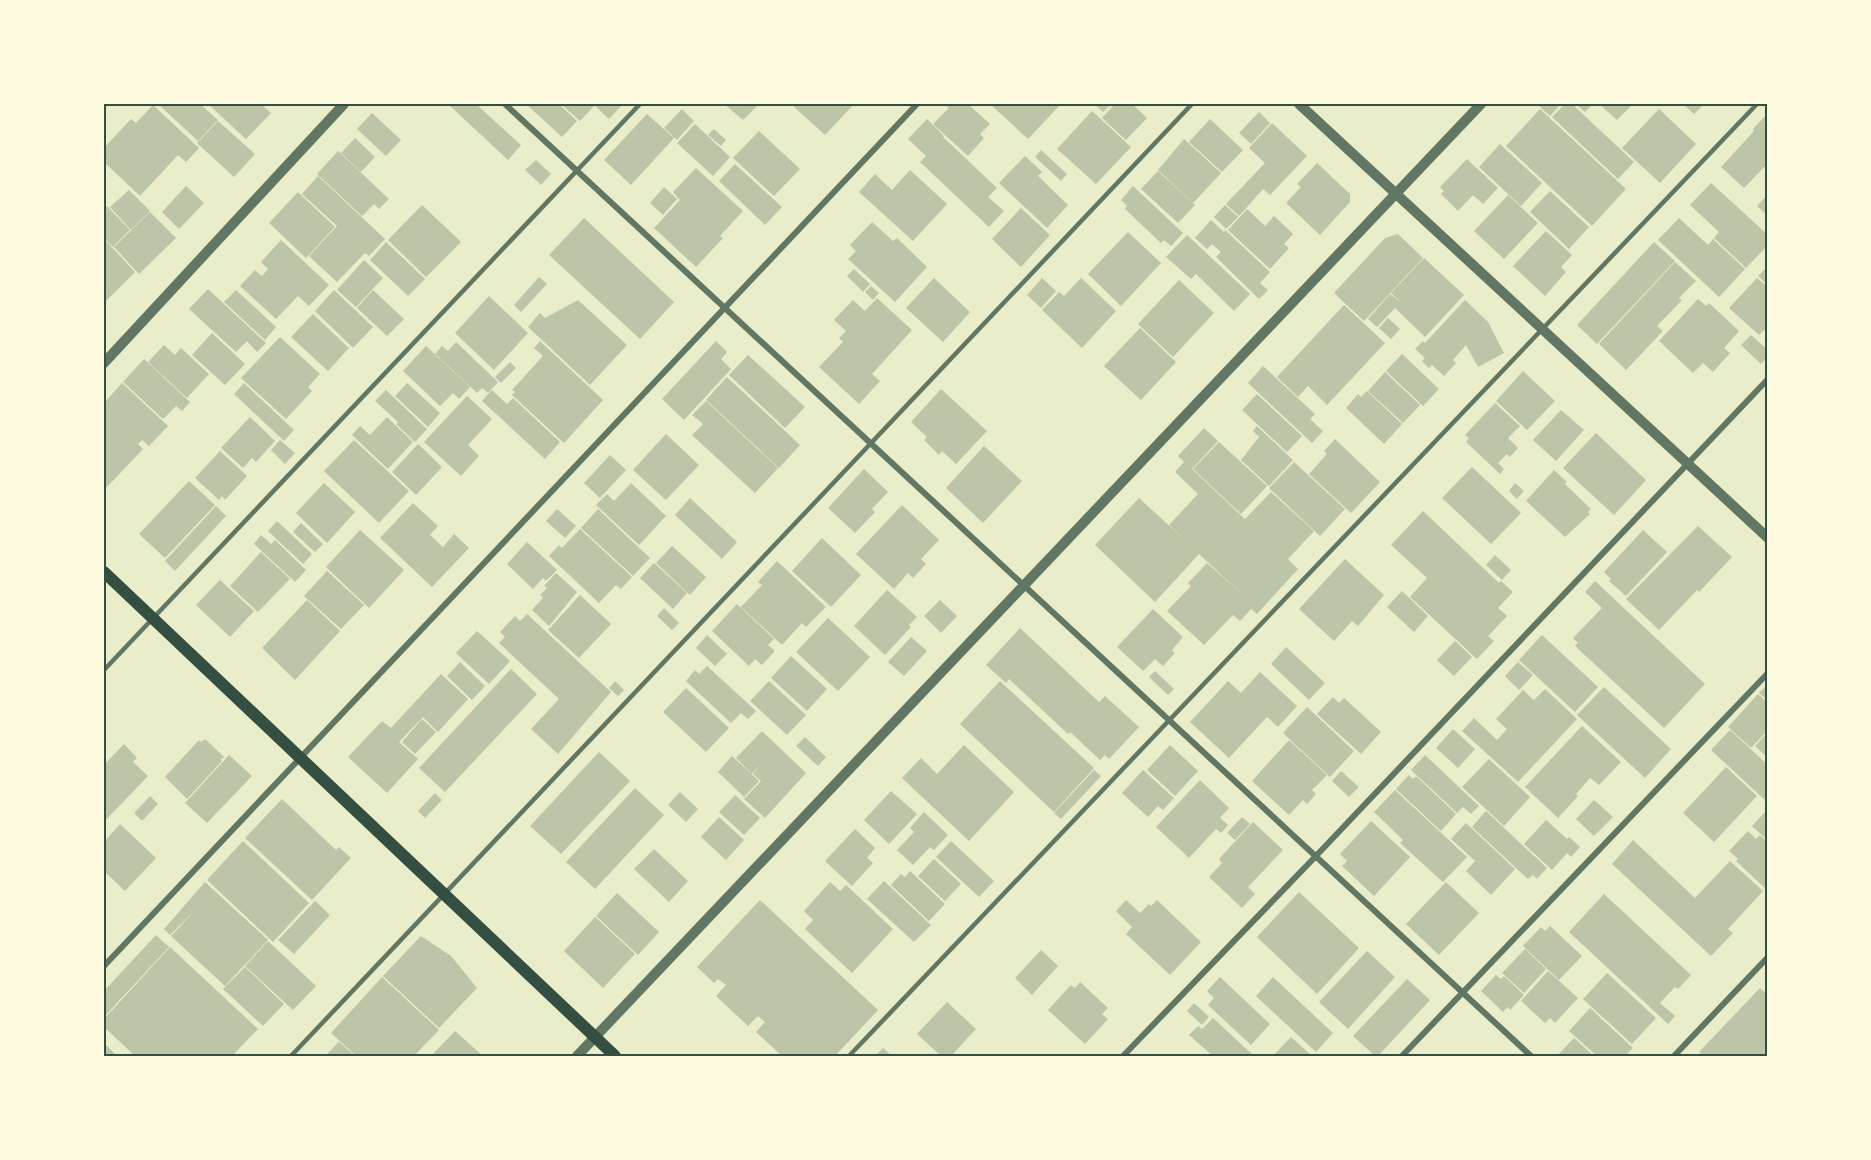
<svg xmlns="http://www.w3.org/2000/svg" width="1871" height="1160" viewBox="0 0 1871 1160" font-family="'Fira Sans',sans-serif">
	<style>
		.building { fill: #bcc5a7 }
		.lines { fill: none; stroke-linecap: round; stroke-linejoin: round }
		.service { stroke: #617663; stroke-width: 4.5 }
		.minor { stroke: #617663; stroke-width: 6 }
		.tertiary { stroke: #617663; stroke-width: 10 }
		.secondary { stroke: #344e41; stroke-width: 12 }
		.neatline { fill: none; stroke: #344e41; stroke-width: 2 }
	</style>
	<rect width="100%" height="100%" fill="#e9edc9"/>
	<!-- building -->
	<g class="building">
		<polygon points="158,104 200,104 218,120 198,141"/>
		<polygon points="208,104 261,104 271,113 246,139"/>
		<polygon points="448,104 476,104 521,145 508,160"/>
		<polygon points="526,104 559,104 577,121 562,137"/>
		<polygon points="561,104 591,104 594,106 580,121"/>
		<polygon points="593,104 623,104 609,119"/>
		<polygon points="724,104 759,104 743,120"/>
		<polygon points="791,104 854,104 825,135"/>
		<polygon points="944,104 968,104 990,124 980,134 984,138 968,156 933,124 949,108"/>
		<polygon points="990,104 1061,104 1028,139"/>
		<polygon points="1094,104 1111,104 1103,112"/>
		<polygon points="1115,104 1132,104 1147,118 1126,140 1102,118"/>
		<polygon points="1537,104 1561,104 1550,116"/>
		<polygon points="1565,104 1572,104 1634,162 1618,179 1552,117"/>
		<polygon points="1576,104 1593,104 1585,112"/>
		<polygon points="1599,104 1633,104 1617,120"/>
		<polygon points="1683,104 1704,104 1694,114"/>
		<polygon points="153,105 199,148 186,162 178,155 140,196 104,162 104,148 131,119 136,123"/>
		<polygon points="682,109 694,121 677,140 664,128"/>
		<polygon points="1540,109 1626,189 1592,226 1506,146"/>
		<polygon points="1659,109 1696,144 1660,183 1622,148"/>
		<polygon points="1092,111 1131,147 1096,184 1057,149"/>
		<polygon points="1259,112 1270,123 1251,144 1239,133"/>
		<polygon points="372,113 401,140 386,156 357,129"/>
		<polygon points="1768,113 1768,163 1744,188 1721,167 1754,131 1753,129"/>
		<polygon points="647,114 674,138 631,185 604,160"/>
		<polygon points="927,119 944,136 943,137 997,188 988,197 1004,211 989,227 920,162 926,156 908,139"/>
		<polygon points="1210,119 1243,150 1222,172 1189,142"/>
		<polygon points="218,121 255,154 234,177 197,143"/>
		<polygon points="1272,123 1307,156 1270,195 1263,189 1239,216 1226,204 1265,163 1249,148"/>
		<polygon points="695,124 730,157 713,176 677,143"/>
		<polygon points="714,129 726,140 721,146 708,135"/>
		<polygon points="759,131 800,169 774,196 733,158"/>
		<polygon points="355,138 375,157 361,172 341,153"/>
		<polygon points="1184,139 1221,173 1193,203 1158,170"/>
		<polygon points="1500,144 1542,183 1521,206 1479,167"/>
		<polygon points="1041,150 1067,174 1061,181 1035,157"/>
		<polygon points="338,151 389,199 379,209 374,204 362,216 317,174"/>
		<polygon points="1025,156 1042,172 1038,176 1068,205 1047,228 999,183"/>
		<polygon points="1467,159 1498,188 1483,204 1473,195 1458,211 1441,194 1444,191 1440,187"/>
		<polygon points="536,160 551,174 541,185 525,170"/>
		<polygon points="1317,163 1350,194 1350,202 1320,235 1286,203 1301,187 1297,184"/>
		<polygon points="735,164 782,207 765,225 719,181"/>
		<polygon points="696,168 743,211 720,236 723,238 696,267 654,228 680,200 673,192"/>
		<polygon points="910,170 947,204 913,241 859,192 875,174 892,190"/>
		<polygon points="1158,171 1195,205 1178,223 1141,189"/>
		<polygon points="318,176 385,239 369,256 365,253 337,282 309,256 337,226 302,194"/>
		<polygon points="1711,183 1768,235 1768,245 1746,268 1714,238 1719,232 1690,205"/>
		<polygon points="186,186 204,203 179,229 162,212"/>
		<polygon points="1133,186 1183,233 1171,246 1164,240 1161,243 1125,209 1127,206 1121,200"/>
		<polygon points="664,187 677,199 663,215 650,203"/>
		<polygon points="129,190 150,211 131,230 110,207"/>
		<polygon points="1550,191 1589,227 1569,249 1530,212"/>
		<polygon points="298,192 335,227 306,258 269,223"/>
		<polygon points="1768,194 1768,216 1757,206"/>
		<polygon points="1508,195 1538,223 1504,259 1474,231"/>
		<polygon points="422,205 461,242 426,277 388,240"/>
		<polygon points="1225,205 1238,217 1226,229 1214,217"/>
		<polygon points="107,206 130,230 113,247 106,240 104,242 104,209"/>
		<polygon points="1021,208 1050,235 1021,267 992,239"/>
		<polygon points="1247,209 1265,226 1274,216 1293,234 1284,244 1289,248 1270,269 1228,230"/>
		<polygon points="150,212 176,238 139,274 114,247"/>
		<polygon points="584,218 674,302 640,339 549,255"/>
		<polygon points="1679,218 1708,245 1713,239 1745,269 1719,297 1658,240"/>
		<polygon points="1211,220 1224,232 1225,230 1270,272 1260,283 1268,290 1259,299 1216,257 1221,252 1212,244 1207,249 1195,238"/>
		<polygon points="872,222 893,241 897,238 927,267 895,302 848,259 856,251 850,245"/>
		<polygon points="1546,231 1572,255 1561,267 1566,272 1545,296 1513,266"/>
		<polygon points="1128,232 1161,263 1121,306 1088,274"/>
		<polygon points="1398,234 1423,258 1364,321 1334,293 1385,238"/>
		<polygon points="1187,235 1250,294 1234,311 1196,274 1191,279 1166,257"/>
		<polygon points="281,240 329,285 309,306 298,296 276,319 240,286 255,270 262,276 268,269 261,262"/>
		<polygon points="106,241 135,272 104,303 104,244"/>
		<polygon points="386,242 425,279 408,296 370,260"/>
		<polygon points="1654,242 1675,261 1597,344 1577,325"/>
		<polygon points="1424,258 1464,295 1425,337 1395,308 1377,327 1368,319 1390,294 1401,302 1391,293"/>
		<polygon points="364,260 383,278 356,307 337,290"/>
		<polygon points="1675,262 1696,281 1679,298 1682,300 1657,326 1663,331 1626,370 1599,344"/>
		<polygon points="1768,266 1768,285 1758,276"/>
		<polygon points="854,269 870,284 863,292 847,276"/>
		<polygon points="539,277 547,284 521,312 514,305"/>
		<polygon points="934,278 970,312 943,342 906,308"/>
		<polygon points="1042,278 1056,291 1041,308 1027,295"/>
		<polygon points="1081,278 1116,311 1082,348 1042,310 1059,292 1064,296"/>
		<polygon points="1757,278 1768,287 1768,333 1764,330 1759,335 1729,308"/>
		<polygon points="1179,280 1214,313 1173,357 1138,324"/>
		<polygon points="871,286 879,293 873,300 865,292"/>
		<polygon points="208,289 266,343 257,352 247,341 236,352 189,309"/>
		<polygon points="236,290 276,327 265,340 224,302"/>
		<polygon points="334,290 373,327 353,348 315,311"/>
		<polygon points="373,290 404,319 387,336 357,308"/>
		<polygon points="489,296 528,333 494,370 455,333"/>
		<polygon points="877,298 912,330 872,374 880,381 859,404 819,367 843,342 839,338 846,331 834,320 853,300 865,311"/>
		<polygon points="1698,299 1706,306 1709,303 1739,331 1724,348 1730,353 1713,372 1703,363 1693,373 1659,341"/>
		<polygon points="578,300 627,345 590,385 528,327 540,313 545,318"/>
		<polygon points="1465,300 1488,322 1504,353 1478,367 1466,345 1453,360 1456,363 1444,376 1432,365 1429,368 1422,361 1425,358 1415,349 1423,341 1425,343"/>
		<polygon points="1344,305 1385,343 1327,405 1308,386 1298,397 1277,377"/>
		<polygon points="313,314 349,348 328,371 291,337"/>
		<polygon points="1388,318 1400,329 1391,339 1379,328"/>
		<polygon points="1140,328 1176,362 1141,400 1104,366"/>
		<polygon points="212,333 245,364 225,385 192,355"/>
		<polygon points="1751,335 1768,350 1768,357 1761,364 1741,345"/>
		<polygon points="280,337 320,374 308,387 312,391 286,419 241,378"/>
		<polygon points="540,341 603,400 564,443 512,395 515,392 512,390 543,356 534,348"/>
		<polygon points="716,341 727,352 721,359 731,369 684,420 662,399"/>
		<polygon points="456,342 498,382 488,393 482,388 477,393 435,354 442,346 448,351"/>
		<polygon points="164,345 175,355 181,348 209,374 187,398 148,362"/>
		<polygon points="426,346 470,387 459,399 453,393 440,406 403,371"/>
		<polygon points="1402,354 1439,389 1423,406 1386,371"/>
		<polygon points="748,355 805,407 785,428 729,375"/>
		<polygon points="144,359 190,402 182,411 176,406 163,419 123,382"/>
		<polygon points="510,362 516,368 501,383 495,377"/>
		<polygon points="1263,366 1315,414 1310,419 1323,431 1312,443 1248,383"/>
		<polygon points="1523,371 1555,401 1527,430 1496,401"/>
		<polygon points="1385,372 1420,405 1403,423 1368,391"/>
		<polygon points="727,377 800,445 779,468 706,400"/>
		<polygon points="122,383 168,426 149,446 142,440 138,444 143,449 105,489 104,487 104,403"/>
		<polygon points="244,383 294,430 284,441 234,394"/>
		<polygon points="407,383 440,413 428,427 395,396"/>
		<polygon points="941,389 987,431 956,464 942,451 939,455 924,440 927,437 911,422"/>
		<polygon points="386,390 427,429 415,442 396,424 398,422 375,401"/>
		<polygon points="492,390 507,404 513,398 560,442 545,459 482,401"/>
		<polygon points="1367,391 1402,424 1384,444 1346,408 1358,394 1361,397"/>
		<polygon points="1257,394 1302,436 1287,452 1242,410"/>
		<polygon points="467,396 492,419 468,445 479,456 461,476 424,442"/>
		<polygon points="706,401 778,468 755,493 692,435 703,424 692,415"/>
		<polygon points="1495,403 1520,426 1508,438 1518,448 1510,457 1507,454 1498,463 1504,469 1500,474 1466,442 1469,438 1465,435"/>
		<polygon points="1561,410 1584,430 1556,461 1533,440"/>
		<polygon points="250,417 275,441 256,462 252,458 243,468 221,448"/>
		<polygon points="387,417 413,442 388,469 352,435 360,426 370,435"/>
		<polygon points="1257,426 1293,460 1269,486 1241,460 1259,437 1253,431"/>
		<polygon points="1204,428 1218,441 1192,469 1245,519 1271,492 1314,531 1288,559 1298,569 1257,614 1251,609 1240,621 1233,615 1204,645 1167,611 1191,586 1188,583 1207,563 1242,594 1199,554 1155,602 1095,545 1139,498 1189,544 1169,525 1198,494 1175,472 1184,462 1178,456"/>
		<polygon points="1596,433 1646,480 1614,515 1563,468"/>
		<polygon points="666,434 699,465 666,500 633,470"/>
		<polygon points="1335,439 1380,482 1351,513 1309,474 1327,454 1324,451"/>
		<polygon points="280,440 295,453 285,464 271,450"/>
		<polygon points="354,440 409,491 379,523 324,471"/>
		<polygon points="1219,442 1267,486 1241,514 1193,469"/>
		<polygon points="418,444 442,467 416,495 392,472"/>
		<polygon points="984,446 1022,481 983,523 946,488"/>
		<polygon points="220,451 247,476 225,500 222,496 219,500 195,478"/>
		<polygon points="610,455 626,470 600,498 584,483"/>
		<polygon points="1294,462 1345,509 1320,536 1269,488"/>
		<polygon points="1472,467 1521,513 1491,544 1442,498"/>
		<polygon points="864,469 888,492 872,509 875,512 855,533 828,508"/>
		<polygon points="1554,470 1567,482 1565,484 1591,509 1588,512 1590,514 1565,537 1526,501"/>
		<polygon points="189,481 215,505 165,558 139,534"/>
		<polygon points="324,483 355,512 327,543 296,513"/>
		<polygon points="631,483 666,516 639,545 596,505 607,494 614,501"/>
		<polygon points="1515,483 1524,491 1517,499 1509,491"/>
		<polygon points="690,498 737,542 722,559 675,515"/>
		<polygon points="413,503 438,526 430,535 443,547 454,534 469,548 432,587 380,538"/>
		<polygon points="902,505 939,540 921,559 926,564 913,578 908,573 894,589 856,554"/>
		<polygon points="216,506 226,516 175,571 165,561"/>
		<polygon points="557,509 576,526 565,538 546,521"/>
		<polygon points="598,509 650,558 633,576 581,528"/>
		<polygon points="1423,511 1499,583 1501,581 1513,592 1498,608 1507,616 1488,636 1494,641 1477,659 1410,597 1427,578 1391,545"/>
		<polygon points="277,521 312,554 303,564 268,531"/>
		<polygon points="301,523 323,544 315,552 293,532"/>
		<polygon points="1698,526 1732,557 1699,592 1697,590 1659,630 1626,599"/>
		<polygon points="580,529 632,577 621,589 616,585 599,603 549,556 559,545 562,548"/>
		<polygon points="360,530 404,570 369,608 326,567"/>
		<polygon points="1643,530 1667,552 1626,596 1609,581 1611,579 1604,572"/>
		<polygon points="261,535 271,544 275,540 306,570 295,582 254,544"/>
		<polygon points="822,538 861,575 831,607 792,571"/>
		<polygon points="527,542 557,570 546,581 543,578 533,589 507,564"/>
		<polygon points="672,546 706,577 690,595 656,563"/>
		<polygon points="261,552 290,579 258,612 230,586"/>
		<polygon points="1495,555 1511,570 1502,580 1486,565"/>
		<polygon points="1345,559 1384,595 1358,626 1352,621 1334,641 1299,609"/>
		<polygon points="777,561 826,607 806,627 802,623 782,645 741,607 762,585 758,582"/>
		<polygon points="654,563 687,593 673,609 640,578"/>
		<polygon points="327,571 364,605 341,629 304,596"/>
		<polygon points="556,573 577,592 549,626 532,610 543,598 540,595 547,588 544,586"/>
		<polygon points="220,580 254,611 230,637 196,605"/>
		<polygon points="1595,581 1705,684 1664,728 1575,646 1578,643 1573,638 1602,608 1585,592"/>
		<polygon points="887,590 917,617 909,625 911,627 885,655 854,626"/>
		<polygon points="1402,591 1428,616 1414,632 1387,607"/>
		<polygon points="580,595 611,624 579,658 548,630"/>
		<polygon points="307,600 340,631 295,680 262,648"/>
		<polygon points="940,600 957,616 941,633 924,616"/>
		<polygon points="737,604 774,639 768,645 775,651 762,665 755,659 749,666 712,631"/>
		<polygon points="664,608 679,623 672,630 657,616"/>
		<polygon points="1153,609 1183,637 1172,650 1175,653 1163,666 1155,659 1143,671 1117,647"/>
		<polygon points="527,614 611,692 558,754 531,729 559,699 499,643 505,637 500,632 515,616 520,621"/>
		<polygon points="828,618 870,657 838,691 796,652"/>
		<polygon points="1020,628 1099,702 1105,696 1139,727 1109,759 1105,755 1100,760 1070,732 1068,734 1009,679 1006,683 986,665"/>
		<polygon points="477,631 510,661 489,684 456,653"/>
		<polygon points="707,635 727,654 715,666 696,648"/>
		<polygon points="1542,635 1598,687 1575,712 1519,660"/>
		<polygon points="911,637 927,651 904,676 888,662"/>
		<polygon points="1455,641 1472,657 1454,676 1437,660"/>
		<polygon points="1286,647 1325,683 1309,700 1271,664"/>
		<polygon points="791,656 827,689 807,711 771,678"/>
		<polygon points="460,662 485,686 472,700 447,676"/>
		<polygon points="1518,662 1533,675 1519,690 1505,676"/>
		<polygon points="707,666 756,711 748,719 741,713 731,723 686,681 695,670 699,674"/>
		<polygon points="511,669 537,694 445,792 419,768"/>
		<polygon points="1155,671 1174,689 1168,695 1149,677"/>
		<polygon points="1260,672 1297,706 1278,727 1267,717 1229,758 1190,722 1228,681 1241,693"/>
		<polygon points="441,674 468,699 438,732 423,717 399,742 418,759 387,793 348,757 382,721 391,728"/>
		<polygon points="615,681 624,690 618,696 609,688"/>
		<polygon points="769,681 806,715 787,735 750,701"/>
		<polygon points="1000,681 1094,768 1054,812 960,724"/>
		<polygon points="1768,684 1768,701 1759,693"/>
		<polygon points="1604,687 1671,749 1645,778 1577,715"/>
		<polygon points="686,688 729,728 706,752 663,712"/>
		<polygon points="1545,689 1577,719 1518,782 1462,731 1474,718 1497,740 1507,729 1496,719 1523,690 1534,700"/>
		<polygon points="1758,694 1768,703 1768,730 1751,748 1728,727"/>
		<polygon points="1333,697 1339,703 1344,698 1381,732 1361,754 1317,714"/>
		<polygon points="1307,707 1354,751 1330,777 1283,733"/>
		<polygon points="422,719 436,732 415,754 402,742"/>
		<polygon points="1582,726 1621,762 1599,785 1590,778 1576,794 1578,796 1558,818 1525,787"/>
		<polygon points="1453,729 1475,749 1458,768 1436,748"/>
		<polygon points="1730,730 1768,765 1768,803 1711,750"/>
		<polygon points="762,731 806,773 765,818 744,799 761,781 753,774 763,763 752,774 736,758"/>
		<polygon points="1768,732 1768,758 1755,746"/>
		<polygon points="805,737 826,757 818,766 796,746"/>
		<polygon points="205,739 224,757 220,760 222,761 187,799 165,777 199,740 201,742"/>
		<polygon points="1289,740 1327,775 1312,790 1316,794 1307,804 1303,800 1289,815 1252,781"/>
		<polygon points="124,744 137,758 133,762 148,776 104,822 104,765"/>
		<polygon points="964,745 1014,792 969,841 902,778 921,758 937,774"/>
		<polygon points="1170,745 1198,771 1175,796 1147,770"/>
		<polygon points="599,752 630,781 561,854 530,826"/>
		<polygon points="229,755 252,776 207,823 185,803"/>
		<polygon points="1425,755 1479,806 1471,814 1463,807 1457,813 1411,770"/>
		<polygon points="732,756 759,781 744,797 718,772"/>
		<polygon points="1489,759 1530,797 1504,826 1462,787"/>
		<polygon points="1726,767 1757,796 1714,842 1683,813"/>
		<polygon points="1094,770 1101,776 1061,819 1054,813"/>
		<polygon points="1143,770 1174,798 1163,810 1158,806 1148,817 1122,793"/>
		<polygon points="1341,771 1359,787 1349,797 1332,781"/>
		<polygon points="1409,775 1413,779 1416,776 1456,814 1441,831 1396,789"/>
		<polygon points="1200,780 1229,808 1220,818 1228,825 1221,833 1216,829 1189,858 1156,827"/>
		<polygon points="635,788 664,815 595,889 566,862"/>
		<polygon points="1395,790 1467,857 1443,882 1400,843 1403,840 1374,812"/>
		<polygon points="891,791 917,814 889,844 864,820"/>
		<polygon points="680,792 698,809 686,822 668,805"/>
		<polygon points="435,793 442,800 425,818 418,811"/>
		<polygon points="735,795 760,818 744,835 719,812"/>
		<polygon points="150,796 158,804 142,821 134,813"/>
		<polygon points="282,799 336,850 339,847 351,858 312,900 245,838"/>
		<polygon points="1594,800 1613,817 1594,836 1576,819"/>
		<polygon points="1768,809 1768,841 1752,826"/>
		<polygon points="1486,811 1547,868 1537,879 1533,875 1528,879 1472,827"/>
		<polygon points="924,812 948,835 934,850 930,847 913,865 897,850 914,832 910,828"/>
		<polygon points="719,817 744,840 726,860 701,837"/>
		<polygon points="1242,817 1250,824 1235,840 1227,833"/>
		<polygon points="1546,820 1567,839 1569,837 1580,847 1571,857 1567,853 1552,870 1524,844"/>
		<polygon points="1371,821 1410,857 1374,896 1342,866 1347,861 1340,854"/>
		<polygon points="1253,822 1283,850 1248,887 1255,894 1242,908 1209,877 1222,863 1219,859"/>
		<polygon points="1466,823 1515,869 1491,895 1466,871 1475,861 1451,839"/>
		<polygon points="120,824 156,858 125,891 104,871 104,842"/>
		<polygon points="855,829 875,848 867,858 873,863 852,886 825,861"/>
		<polygon points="1748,831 1756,839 1760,835 1768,843 1768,891 1736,861 1738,859 1729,851"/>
		<polygon points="1633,840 1695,898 1730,861 1763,891 1728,929 1733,933 1711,956 1612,864"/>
		<polygon points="243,841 309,903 273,942 207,880"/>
		<polygon points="951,841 994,881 979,897 936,857"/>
		<polygon points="654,849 688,881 669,902 634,869"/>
		<polygon points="934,859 961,884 945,901 918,876"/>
		<polygon points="910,871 945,904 929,921 891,885 901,874 905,877"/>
		<polygon points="884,881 931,925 914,942 867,899"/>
		<polygon points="205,882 268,940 225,986 171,936 198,907 170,935 164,929"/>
		<polygon points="830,882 840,891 846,885 893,929 852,973 805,929 813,920 804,911"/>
		<polygon points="1446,882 1479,913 1439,955 1406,924"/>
		<polygon points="1299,892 1359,948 1317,994 1257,937"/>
		<polygon points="617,893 659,932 638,955 596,916"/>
		<polygon points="1604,894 1691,975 1678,989 1675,987 1660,1003 1675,1016 1668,1024 1569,932"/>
		<polygon points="760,900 878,1010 835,1056 782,1056 756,1032 765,1022 758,1016 748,1026 716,996 726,985 718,979 714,983 697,967"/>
		<polygon points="1126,900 1140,913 1149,904 1151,906 1157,900 1201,942 1170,975 1126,934 1132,927 1116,911"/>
		<polygon points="315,901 330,915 294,954 278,940"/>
		<polygon points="595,917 635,954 603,988 564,951"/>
		<polygon points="1550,926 1582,956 1559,980 1523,946 1541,927 1545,931"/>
		<polygon points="156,935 169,947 104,1017 104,991"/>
		<polygon points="421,936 451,956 477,988 439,1028 383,976"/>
		<polygon points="268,941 316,986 293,1010 245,966"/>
		<polygon points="170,947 258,1029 232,1056 135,1056 104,1027 104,1019"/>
		<polygon points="1525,949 1546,969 1524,993 1502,973"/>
		<polygon points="1041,950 1058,966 1032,995 1015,978"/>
		<polygon points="1367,951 1395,977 1348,1029 1319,1002"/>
		<polygon points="245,967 284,1004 263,1026 223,989"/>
		<polygon points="1548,971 1578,998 1555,1023 1550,1018 1545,1023 1521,1001"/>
		<polygon points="1607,973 1656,1018 1632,1044 1583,999"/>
		<polygon points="1496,975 1501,979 1504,976 1524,995 1510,1010 1508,1007 1503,1012 1481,991"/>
		<polygon points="382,977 439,1030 414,1056 356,1056 331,1033"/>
		<polygon points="1220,977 1270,1024 1251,1045 1208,1005 1214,998 1207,991"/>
		<polygon points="1273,977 1333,1033 1316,1052 1256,996"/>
		<polygon points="1407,979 1430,1000 1378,1056 1375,1056 1353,1036"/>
		<polygon points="1080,982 1108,1008 1102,1014 1108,1019 1085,1044 1048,1010 1071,985 1075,988"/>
		<polygon points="1760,988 1768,995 1768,1056 1704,1056 1699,1052"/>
		<polygon points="947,1002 976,1029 951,1056 941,1056 917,1034"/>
		<polygon points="1194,1003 1209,1017 1202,1025 1187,1011"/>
		<polygon points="1590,1008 1633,1048 1625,1056 1597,1056 1569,1031"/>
		<polygon points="1213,1018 1254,1056 1213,1056 1189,1035 1198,1026 1202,1029"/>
		<polygon points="455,1031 483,1056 431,1056"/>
		<polygon points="1291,1037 1312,1056 1273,1056"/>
		<polygon points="1574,1038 1594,1056 1557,1056"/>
		<polygon points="339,1042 355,1056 325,1056"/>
		<polygon points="104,1043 117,1056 104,1056"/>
		<polygon points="883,1048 892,1056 875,1056"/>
	</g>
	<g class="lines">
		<!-- service -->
		<g class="service">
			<polyline points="104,670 640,104"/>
			<polyline points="291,1056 1192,104"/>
			<polyline points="849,1056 1757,104"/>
		</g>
		<!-- minor -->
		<g class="minor">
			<polyline points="505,104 1531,1056"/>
			<polyline points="104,966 917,104"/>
			<polyline points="1123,1056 1315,857 1768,379"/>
			<polyline points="1402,1056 1768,673"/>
			<polyline points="1674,1056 1768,957"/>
		</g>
		<!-- tertiary -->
		<g class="tertiary">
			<polyline points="1299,104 1768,538"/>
			<polyline points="104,363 344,104"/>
			<polyline points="577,1056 1481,104"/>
		</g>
		<!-- secondary -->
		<polyline class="secondary" points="104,572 615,1056"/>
	</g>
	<!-- border -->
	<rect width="1871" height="1160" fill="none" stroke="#fefae0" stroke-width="210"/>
	<rect x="105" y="105" width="1661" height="950" class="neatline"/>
</svg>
